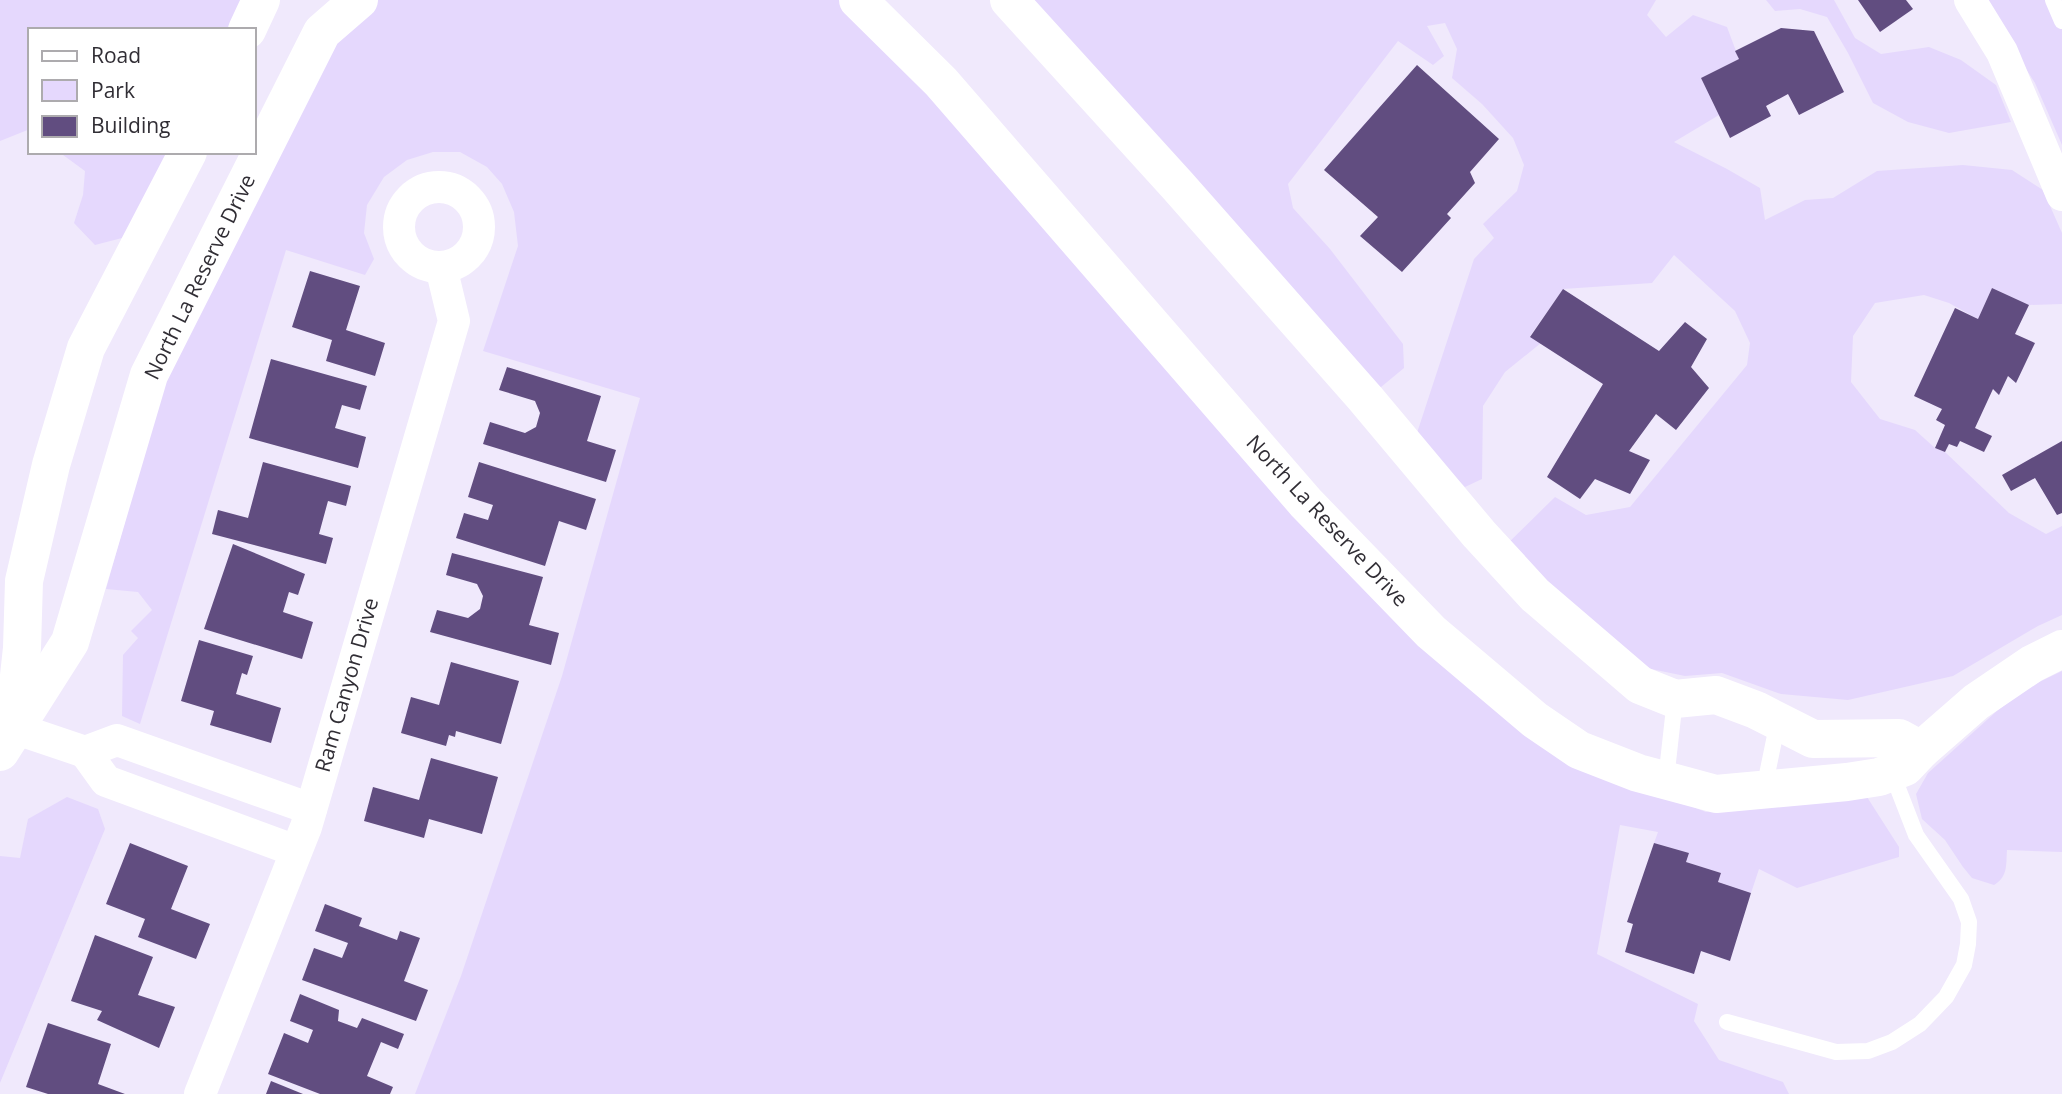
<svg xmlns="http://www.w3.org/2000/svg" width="2062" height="1094" viewBox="0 0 2062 1094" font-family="'Open Sans',sans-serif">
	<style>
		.green { fill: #e5d8fd }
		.building { fill: #614d80 }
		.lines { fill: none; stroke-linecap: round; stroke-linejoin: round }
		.lane { stroke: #fff; stroke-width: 16 }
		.street { stroke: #fff; stroke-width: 32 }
		.secondary { stroke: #fff; stroke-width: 38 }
		.labels { text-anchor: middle; stroke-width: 7; stroke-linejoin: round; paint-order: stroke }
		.street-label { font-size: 21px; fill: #312e35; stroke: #fff }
	</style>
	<rect width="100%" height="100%" fill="#f0e9fc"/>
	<!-- green -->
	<g class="green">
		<polygon points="0,0 245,0 230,30 30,30 30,129 0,141"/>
		<polygon points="376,0 850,0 1051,226 1586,765 1706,812 1833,791 1867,797 1899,847 1899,857 1797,888 1759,869 1751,893 1718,882 1721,873 1686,862 1689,853 1654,843 1658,832 1620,825 1597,954 1698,1004 1694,1021 1719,1060 1783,1082 1789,1094 415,1094 461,976 562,676 640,398 483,351 518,246 514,212 502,184 487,167 460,152 433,152 407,160 384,177 367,205 364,233 374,259 365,275 286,250 140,724 122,716 123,655 138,638 131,631 152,610 138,592 106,589 168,368 312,74 358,17"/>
		<polygon points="1023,0 1656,0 1647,15 1666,37 1693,15 1727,27 1739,59 1701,78 1719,115 1674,142 1727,169 1760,188 1765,220 1805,200 1833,198 1877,171 1963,165 2012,170 2043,190 2062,233 2062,304 2029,305 1992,288 1978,319 1949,303 1924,295 1875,303 1853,336 1851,382 1880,419 1915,430 1935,448 1945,452 2009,513 2046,534 2062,526 2062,615 2038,626 1953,676 1848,700 1781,694 1722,673 1685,676 1651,669 1621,651 1504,547 1555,497 1586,515 1630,507 1747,365 1750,343 1735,311 1674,255 1652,283 1563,289 1530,336 1541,343 1505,372 1483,406 1482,479 1465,487 1415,439 1474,259 1494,238 1483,224 1517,191 1524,165 1513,138 1482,104 1452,78 1457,49 1445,23 1427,26 1444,56 1433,65 1398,41 1288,184 1293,208 1330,249 1403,344 1404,368 1375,392"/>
		<polygon points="1766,0 1834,0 1855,38 1881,54 1929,47 1961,60 1996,85 2011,122 1949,133 1908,122 1873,103 1848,53 1827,17 1800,9 1775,11"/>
		<polygon points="1982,0 2062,0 2062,145 2035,83"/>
		<polygon points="59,152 175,152 122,238 95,245 74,223 83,195 85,171"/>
		<path d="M2062 671V852L2007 850C2006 865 2008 877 1994 885L1972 878 1963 867 1945 840 1922 819 1916 794 1928 773 1998 710 2027 688Z"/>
		<polygon points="67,797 98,809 105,829 0,1083 0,856 20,858 28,819"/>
	</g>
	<!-- building -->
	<g class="building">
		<polygon points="1858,0 1906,0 1913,9 1880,32"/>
		<polygon points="1781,28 1814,31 1844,92 1799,115 1788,94 1766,106 1771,116 1730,138 1701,78 1739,59 1735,51"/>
		<polygon points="1417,65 1499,139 1470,172 1475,183 1447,214 1451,218 1402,272 1360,236 1378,217 1324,170"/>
		<polygon points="310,271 360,286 346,330 385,343 375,376 326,361 332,340 292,327"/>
		<polygon points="1992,288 2029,305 2015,334 2035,343 2016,383 2008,376 1999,395 1993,389 1975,428 1992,436 1984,452 1960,441 1957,447 1949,444 1945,452 1935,448 1945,425 1936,420 1942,409 1914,396 1955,308 1978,319"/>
		<polygon points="1563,289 1659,351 1685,322 1707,339 1691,367 1709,388 1676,430 1656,414 1629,451 1650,460 1630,494 1595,479 1580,499 1547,477 1603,384 1530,337"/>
		<polygon points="271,359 367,386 360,410 342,405 335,428 366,437 358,468 249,438"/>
		<polygon points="507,367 601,396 587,441 616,450 606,482 483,444 490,422 525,433 536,427 540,413 535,401 499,390"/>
		<polygon points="2062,441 2062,513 2057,515 2035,478 2011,491 2002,475"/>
		<polygon points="263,462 351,486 346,506 328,501 319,534 333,538 326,564 212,534 218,510 248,518"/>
		<polygon points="479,462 596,499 586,530 559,521 545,566 456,538 464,513 488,520 493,505 468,497"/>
		<polygon points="233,544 305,574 298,595 289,592 283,612 313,622 302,659 204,629"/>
		<polygon points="452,553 543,577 529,625 559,633 551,665 430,632 437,610 468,618 480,609 483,596 477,584 446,575"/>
		<polygon points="199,640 253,656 247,675 242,673 236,694 281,708 271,743 210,725 214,711 181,701"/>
		<polygon points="451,662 519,681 501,744 456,731 455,737 449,735 446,746 401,733 411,697 439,705"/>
		<polygon points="431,758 498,777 482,834 429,819 424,838 364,821 373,787 419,800"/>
		<polygon points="130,843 188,866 171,909 210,924 196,959 138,937 145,919 106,904"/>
		<polygon points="1654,843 1689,853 1686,862 1721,873 1718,882 1751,893 1730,961 1701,951 1694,974 1625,952 1633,924 1627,922"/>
		<polygon points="325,904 362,918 359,926 397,940 400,931 420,938 404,981 428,990 416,1021 302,980 314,948 342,958 348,943 315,931"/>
		<polygon points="95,935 153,957 138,995 175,1007 159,1048 97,1020 102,1011 71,1001"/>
		<polygon points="300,994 339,1010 338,1021 357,1028 362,1018 404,1034 398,1049 381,1042 367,1076 393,1087 390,1094 320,1094 268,1074 284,1033 308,1043 313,1030 290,1021"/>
		<polygon points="48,1023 111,1044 98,1084 125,1094 48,1094 26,1087"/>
		<polygon points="271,1081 303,1094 266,1094"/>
	</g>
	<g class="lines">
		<!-- lane -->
		<g class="lane">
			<polyline points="2053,0 2062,21"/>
			<polyline points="1666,780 1675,699"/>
			<polyline points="1764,789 1778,721"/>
			<polyline points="1727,1022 1836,1052 1868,1051 1892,1042 1920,1024 1946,997 1964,965 1968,944 1969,922 1961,899 1916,835 1892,773"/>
		</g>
		<!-- street -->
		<g class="street">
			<polyline points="1970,0 2002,52 2062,195"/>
			<circle cx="439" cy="227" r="40"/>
			<polyline points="0,721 14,728 85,752"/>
			<polyline points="296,851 106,781 85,752 117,740 311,809"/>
			<polyline points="200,1094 306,827 454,321 441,267"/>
		</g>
		<!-- secondary -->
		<g class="secondary">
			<polyline points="858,0 941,82 1306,503 1431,632 1535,720 1579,750 1638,773 1716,794 1847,782 1879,777 1905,767 1921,750 1976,702 2032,664 2062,649"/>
			<polyline points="1009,0 1178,186 1365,398 1479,534 1535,595 1640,685 1675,699 1716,695 1756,710 1813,739 1899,738 1921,750"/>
			<polyline points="247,30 261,0"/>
			<polyline points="14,722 22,648 24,581 51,465 86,348 188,152"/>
			<polyline points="0,752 70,642 149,375 322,32 359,0"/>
		</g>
	</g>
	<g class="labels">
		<!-- street labels -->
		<g class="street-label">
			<text transform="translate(200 277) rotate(-64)" y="7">North La Reserve Drive</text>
			<text transform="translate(1327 521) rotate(47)" y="7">North La Reserve Drive</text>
			<text transform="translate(347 685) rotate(-74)" y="7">Ram Canyon Drive</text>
		</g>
	</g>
	<!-- legend -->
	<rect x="28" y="28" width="228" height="126" fill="#ffffff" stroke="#adabae" stroke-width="2"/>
	<rect x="42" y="51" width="35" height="10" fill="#ffffff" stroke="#adabae" stroke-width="2"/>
	<text x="91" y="63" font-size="21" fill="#312e35">Road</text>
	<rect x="42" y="80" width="35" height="21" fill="#e5d8fd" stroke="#adabae" stroke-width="2"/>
	<text x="91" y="98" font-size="21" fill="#312e35">Park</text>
	<rect x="42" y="116" width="35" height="21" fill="#614d80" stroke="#adabae" stroke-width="2"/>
	<text x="91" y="133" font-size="21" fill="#312e35">Building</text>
</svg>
